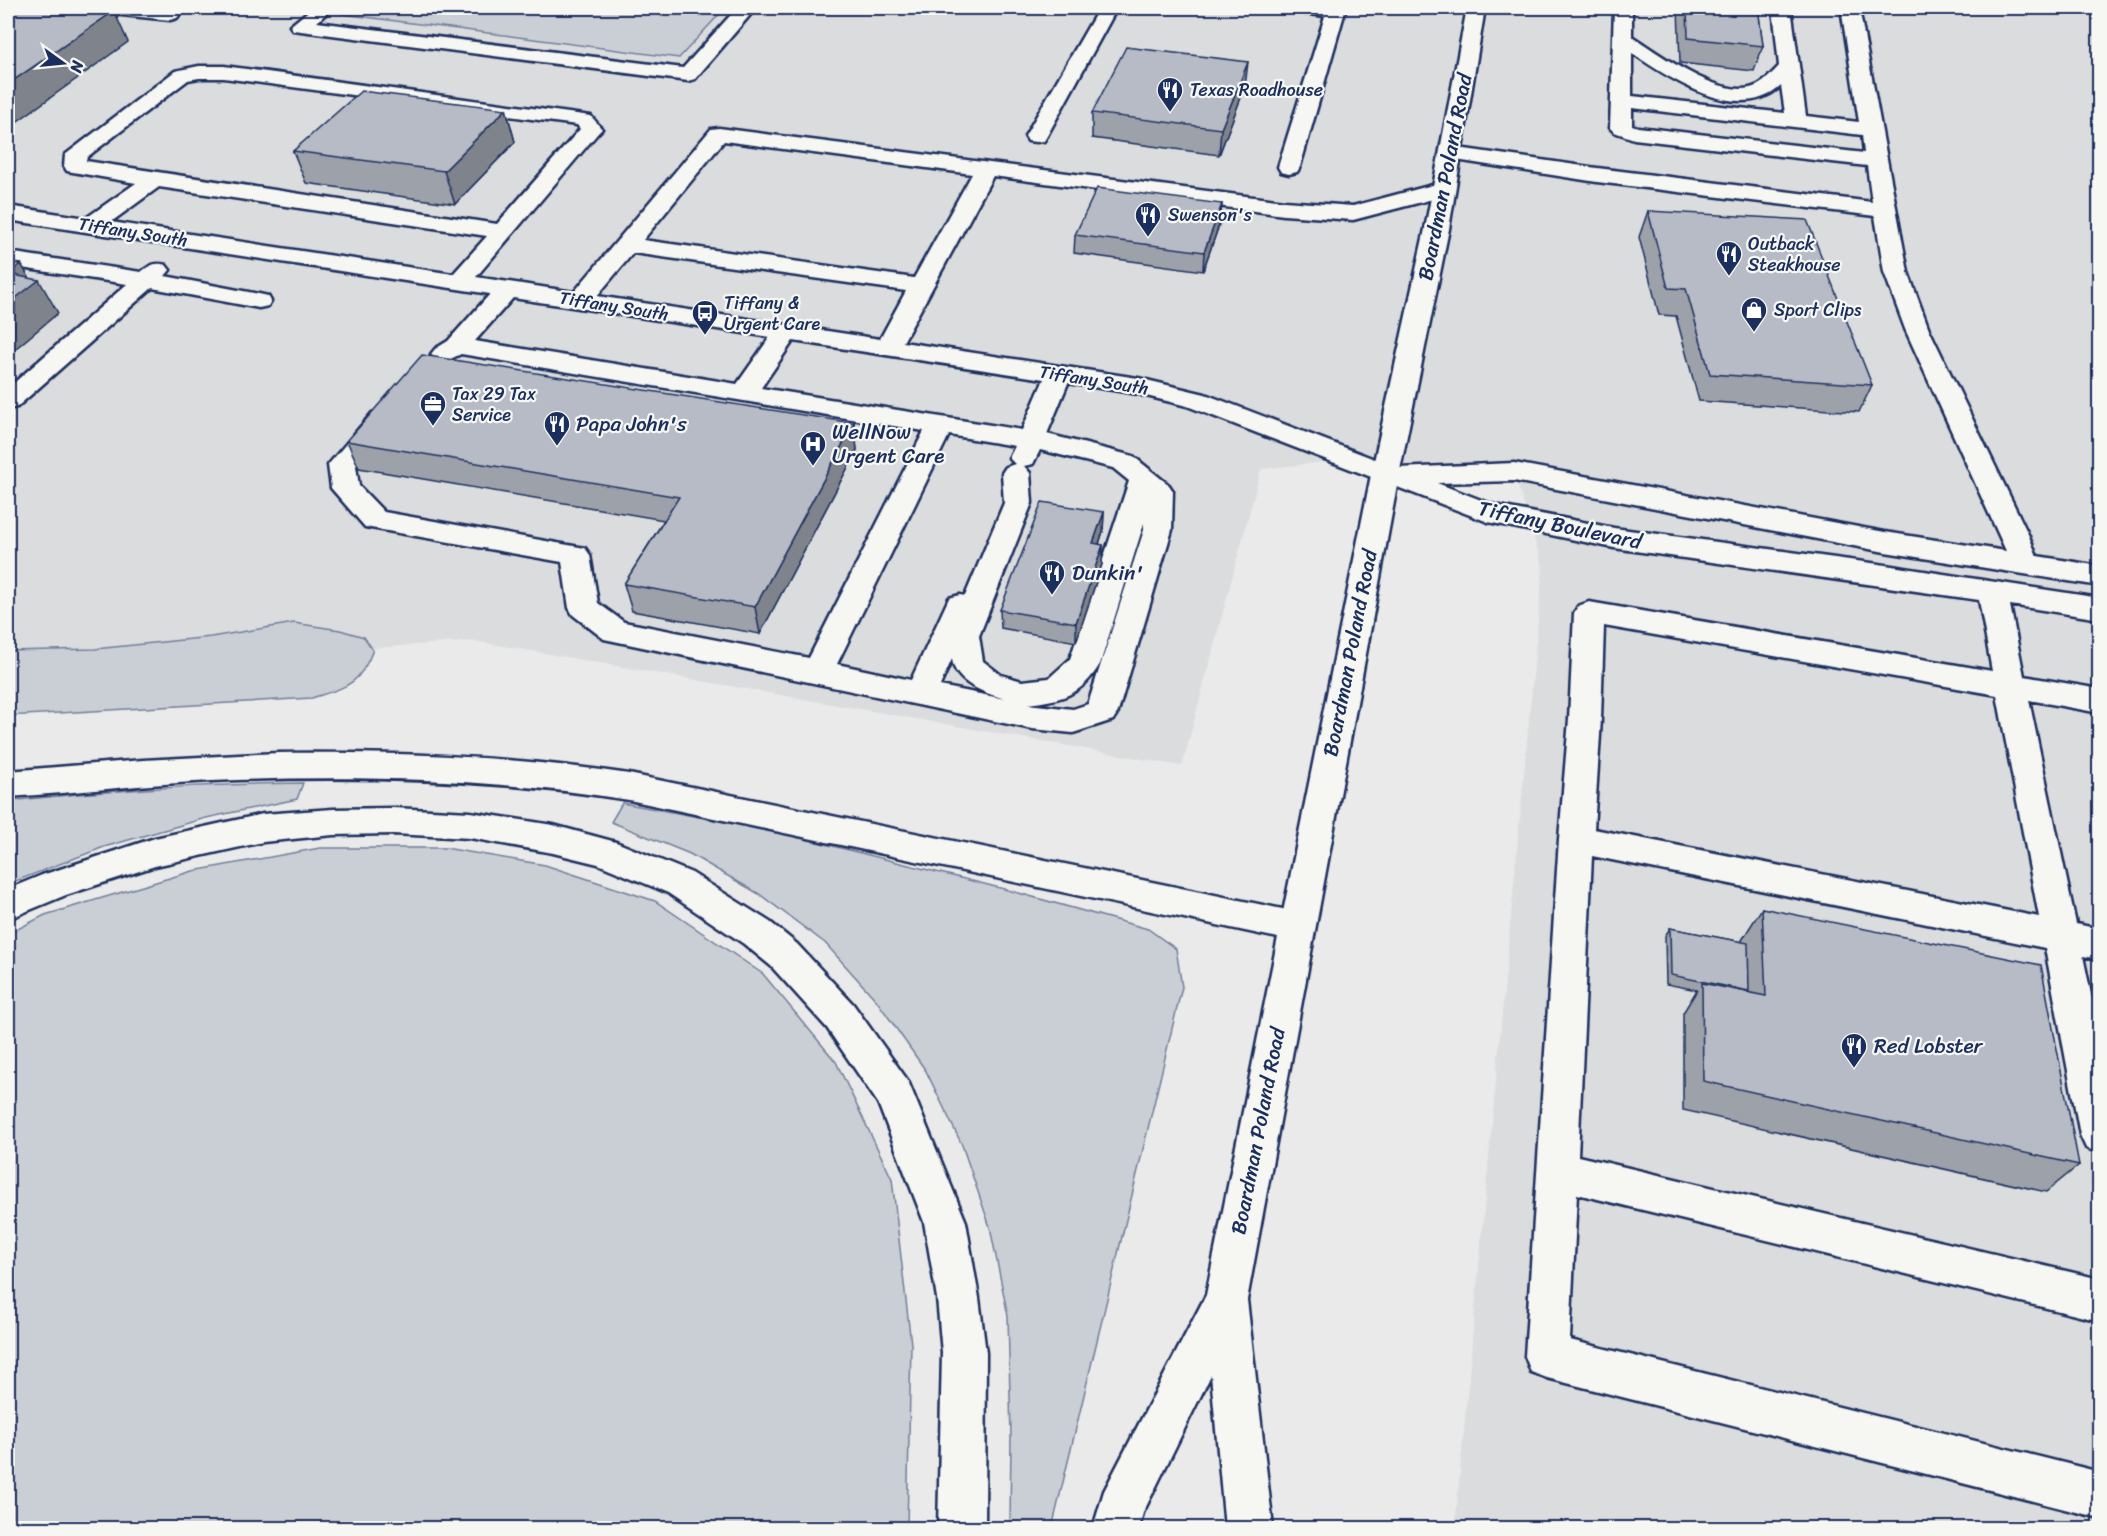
<svg xmlns="http://www.w3.org/2000/svg" width="2107" height="1536" viewBox="0 0 2107 1536" font-family="Sriracha,sans-serif">
	<style>
		.built { fill: #dadcde }
		.green { fill: #caced5; stroke: #727e9a; stroke-width: 1.5 }
		.lines { fill: none; stroke-linecap: round; stroke-linejoin: round }
		.minor-casing { stroke: #1b2f5e; stroke-width: 5 }
		.major-casing { stroke: #1b2f5e; stroke-width: 5 }
		.highway-casing { stroke: #1b2f5e; stroke-width: 5 }
		.minor { fill: #f6f6f2; fill-rule: evenodd }
		.major { fill: #f6f6f2; fill-rule: evenodd }
		.highway { fill: #f6f6f2; fill-rule: evenodd }
		.wall { fill: #9da1aa; stroke: #1b2f5e; stroke-width: 1.5 }
		.shaded-wall { fill: #7f838b; stroke: #1b2f5e; stroke-width: 1.5 }
		.building { fill: #b6bbc6; stroke: #1b2f5e; stroke-width: 1.5 }
		.labels { text-anchor: middle; stroke-width: 4.5; stroke-linejoin: round; paint-order: stroke }
		.far-poi-label { font-size: 18px; fill: #1b2f5e; stroke: #f6f6f2; text-anchor: start }
		.far-street-label { font-size: 18px; fill: #1b2f5e; stroke: #f6f6f2 }
		.street-label { font-size: 21px; fill: #1b2f5e; stroke: #f6f6f2 }
		.poi-label { font-size: 21px; fill: #1b2f5e; stroke: #f6f6f2; text-anchor: start }
	</style>
	<rect width="100%" height="100%" fill="#e9eae9"/>
	<filter id="ink" filterUnits="userSpaceOnUse"><feTurbulence type="fractalNoise" baseFrequency=".0167" numOctaves="2"/><feDisplacementMap in="SourceGraphic" scale="12" xChannelSelector="R" yChannelSelector="G"/><feConvolveMatrix kernelMatrix="1 2 1 2 8 2 1 2 1" color-interpolation-filters="sRGB"/></filter>
	<g filter="url(#ink)">
		<!-- built -->
		<polygon class="built" points="8,8 2099,8 2099,1528 1455,1528 1543,567 1514,472 1385,475 1396,454 1261,469 1182,766 475,641 8,672"/>
		<!-- green -->
		<g class="green">
			<polygon points="350,8 725,8 679,58 342,14"/>
			<path d="M294 623 340 630 364 637 373 650C359 686 346 687 312 698L8 716V651L95 649 211 637Z"/>
			<path d="M303 783 297 799 206 818 104 847 8 884V801C106 790 204 784 303 783Z"/>
			<polygon points="622,803 765,829 1004,889 1148,929 1176,949 1182,987 1052,1528 1010,1528 1011,1436 1008,1316 990,1227 962,1145 926,1071 877,1001 825,943 759,894 690,854 611,822"/>
			<polygon points="320,848 445,848 545,865 655,901 763,974 836,1062 892,1179 911,1344 907,1528 8,1528 8,934 45,915 193,871"/>
		</g>
		<g class="lines">
			<!-- minor casing -->
			<g class="minor-casing">
				<g id="minor">
					<polygon points="103,8 162,8 177,10 180,14 177,18 170,20 112,14 105,12"/>
					<polygon points="312,8 332,8 317,22 683,68 737,8 756,8 695,79 688,81 293,30 290,26"/>
					<polygon points="1099,8 1117,8 1047,136 1044,141 1036,142 1028,141 1025,136"/>
					<polygon points="1291,8 1343,8 1345,11 1300,167 1297,172 1289,174 1281,172 1278,167 1325,16 1293,12"/>
					<path d="M1614 8H1632V36C1659 54 1725 103 1758 85 1766 81 1773 72 1779 66L1773 8H1791L1806 116 1859 122 1841 8H1859L1908 272 1929 329 2028 534 2037 556 2100 566V586L1885 552 1514 481 1437 483 1494 505 1614 528 1879 564 2100 598V619L2010 605 2024 676 2100 689V713L2029 700 2076 924 2100 929V959L2083 956 2100 1037V1153L2086 1148 2080 1135 2045 948 1592 856 1578 1156 2100 1279V1321L1577 1194 1570 1340 2100 1472V1518L1547 1378 1531 1372 1525 1356 1559 839 1569 719 1574 613 1578 606 1589 602 1992 671 1979 600 1614 548 1488 522 1187 406 1138 394 1068 383 1047 434 1133 456 1169 485 1173 491 1172 530 1118 712 1113 720 1073 733 1032 729 604 639 573 615 569 608 562 562 365 527 331 488 328 465 372 413 381 411 390 413 394 419 356 466 359 486 384 512 585 548 590 555 598 603 624 622 809 658 924 431 461 354 444 362 435 359 431 354 435 349 448 341 490 294 8 220V206L86 218 136 183 67 171 64 166 65 155 175 71 199 66H224L591 116 602 129 598 133 476 277 574 292 711 129 719 128 1284 201 1353 206 1444 182 1452 184 1455 189 1452 194 1353 220 1284 215 993 176 903 342 1138 378 1205 394 1398 468 1514 463 1885 532 2006 551 1905 329 1884 272 1875 216 1597 182 1443 158 1440 153 1443 148 1451 147 1597 168 1872 202 1867 166 1634 139 1614 132 1610 128ZM1632 53C1670 79 1739 125 1781 86L1785 113 1632 96ZM199 78H224L577 125 580 129 497 224 86 161 87 157 188 80ZM1632 108 1862 135 1864 153 1638 127 1632 125ZM724 141 972 174 914 278 643 240ZM159 187 487 236 453 274 111 222ZM633 253 906 291 880 339 597 296ZM513 298 770 337 737 384 475 341ZM793 341 1044 379 1022 430 761 388ZM949 435 1015 446 1009 458 1015 464 1006 467 1002 473 1004 503 965 596 960 595 949 598 911 680 837 664ZM1040 450 1113 468 1129 481 1070 659 1049 678 1022 681 1001 675 983 661 979 636 1032 503 1030 473 1024 466 1033 464ZM1144 523V530L1088 704 1073 709 1027 704C1061 700 1081 696 1100 664ZM1604 626 1997 695 2039 917 1594 829 1601 719ZM952 659C955 684 985 693 1005 699L940 686Z"/>
					<path d="M8 252 141 272C150 265 155 262 166 265L170 270 165 276 259 294 268 296 271 301 268 306 259 308 152 288 17 407 8 409V388L127 284 8 266Z"/>
				</g>
			</g>
			<!-- major casing -->
			<g class="major-casing">
				<polygon id="major" points="1467,8 1485,8 1449,229 1399,475 1247,1300 1273,1528 1225,1528 1211,1375 1143,1513 1139,1528 1093,1528 1104,1491 1206,1295 1371,475 1425,229"/>
			</g>
			<!-- highway casing -->
			<g class="highway-casing">
				<g id="highway">
					<path d="M278 753C396 752 512 756 629 774L1297 912 1310 916 1315 927 1310 938 1297 942 629 800C491 778 352 775 212 781 143 784 76 793 8 797V771L143 760Z"/>
					<polygon points="393,808 470,812 553,825 616,842 692,873 770,922 797,944 853,1004 908,1081 966,1222 979,1298 986,1353 985,1528 938,1528 942,1353 937,1298 924,1222 878,1103 827,1028 771,966 744,944 668,893 598,864 553,853 470,838 393,834 333,835 263,842 155,866 66,895 8,919 8,889 42,875 155,838 263,814 333,809"/>
				</g>
			</g>
			<!-- minor -->
			<use href="#minor" class="minor"/>
			<!-- major -->
			<use href="#major" class="major"/>
			<!-- highway -->
			<use href="#highway" class="highway"/>
		</g>
		<!-- wall -->
		<g class="wall">
			<polygon points="1678,8 1758,8 1763,46 1754,71 1680,63"/>
			<polygon points="1245,87 1219,155 1092,138 1092,113"/>
			<polygon points="506,109 515,142 455,204 306,183 293,151"/>
			<polygon points="1222,204 1220,222 1203,271 1074,253 1075,235"/>
			<polygon points="1648,211 1872,385 1859,412 1699,401 1676,316 1659,315 1639,237"/>
			<polygon points="854,423 857,450 760,634 632,611 624,584 664,520 359,468 347,441"/>
			<polygon points="1104,512 1103,531 1099,544 1103,545 1102,564 1076,642 1001,628 1000,610"/>
			<polygon points="1762,908 2079,1165 2046,1192 1683,1110 1683,1013 1697,990 1666,984 1665,936 1670,928 1742,942 1742,940"/>
		</g>
		<!-- shaded-wall -->
		<g class="shaded-wall">
			<polygon points="114,11 128,42 8,128 8,84"/>
			<polygon points="1248,62 1245,87 1219,155 1221,129"/>
			<polygon points="506,109 515,142 455,204 444,171"/>
			<polygon points="1222,204 1220,222 1203,271 1204,252"/>
			<polygon points="21,264 33,284 39,280 58,313 8,355 8,274"/>
			<polygon points="854,423 857,450 760,634 755,607"/>
			<polygon points="1104,512 1103,531 1093,562 1093,543"/>
			<polygon points="1103,545 1102,564 1076,642 1076,623"/>
		</g>
		<!-- building -->
		<g class="building">
			<polygon points="8,8 82,8 114,11 8,84"/>
			<polygon points="1687,8 1758,8 1763,46 1688,38"/>
			<polygon points="1126,47 1248,62 1221,129 1092,113"/>
			<polygon points="361,91 506,109 444,171 293,151"/>
			<polygon points="1097,188 1222,204 1204,252 1075,235"/>
			<polygon points="1648,211 1807,220 1872,385 1710,374 1686,289 1668,288"/>
			<polygon points="8,262 21,264 8,274"/>
			<polygon points="8,274 39,280 8,304"/>
			<polygon points="422,355 854,423 755,607 624,584 679,497 347,441"/>
			<polygon points="1042,502 1104,512 1093,543 1103,545 1076,623 1000,610"/>
			<polygon points="1762,908 2041,965 2079,1165 1703,1081 1702,983 1766,996"/>
			<polygon points="1670,928 1748,943 1749,991 1671,975"/>
		</g>
	</g>
	<!-- icons -->
	<defs>
		<g id="restaurant-pin" transform="scale(1.35)"><path d="M0 17L-7.5 6A9.5 9.5 0 1 1 7.5 6Z" fill="#1b2f5e" stroke="#f6f6f2"/><path d="M-5-6h1v4h1v-4h1v4h1v-4h1v5L-1.5 .5V6h-2V.5L-5-1ZM5-6V6H3V1.5H1.5Q1.5-4 5-6Z" fill="#fff"/></g>
		<g id="shop-pin" transform="scale(1.35)"><path d="M0 17L-7.5 6A9.5 9.5 0 1 1 7.5 6Z" fill="#1b2f5e" stroke="#f6f6f2"/><path d="M-5-2.5h2.3a2.7 3.5 0 0 1 5.4 0H5L5.5 6h-11ZM-1.5-2.5h3a1.5 2.3 0 0 0-3 0Z" fill="#fff"/></g>
		<g id="bus-pin" transform="scale(1.35)"><path d="M0 17L-7.5 6A9.5 9.5 0 1 1 7.5 6Z" fill="#1b2f5e" stroke="#f6f6f2"/><path d="M-5-6H5V4H4V6H2V4H-2V6H-4V4H-5ZM-3.5-4V0h7V-4ZM-3.5 1.2v1.5H-2V1.2ZM2 1.2v1.5H3.5V1.2Z" fill="#fff"/></g>
		<g id="office-pin" transform="scale(1.35)"><path d="M0 17L-7.5 6A9.5 9.5 0 1 1 7.5 6Z" fill="#1b2f5e" stroke="#f6f6f2"/><path d="M-6-3h4V-5.5h4V-3h4V5H-6ZM-1-4.5V-3h2v-1.5ZM-6 0V1H6V0Z" fill="#fff"/></g>
		<g id="hospital-pin" transform="scale(1.35)"><path d="M0 17L-7.5 6A9.5 9.5 0 1 1 7.5 6Z" fill="#1b2f5e" stroke="#f6f6f2"/><path d="M-5-5h3v3.5h4V-5h3V5h-3V1.5h-4V5h-3Z" fill="#fff"/></g>
	</defs>
	<g fill-rule="evenodd">
		<use href="#restaurant-pin" x="1170" y="90"/>
		<use href="#restaurant-pin" x="1148" y="215"/>
		<use href="#restaurant-pin" x="1729" y="254"/>
		<use href="#shop-pin" x="1754" y="310"/>
		<use href="#bus-pin" x="705" y="313"/>
		<use href="#office-pin" x="433" y="404"/>
		<use href="#restaurant-pin" x="557" y="424"/>
		<use href="#hospital-pin" x="813" y="444"/>
		<use href="#restaurant-pin" x="1052" y="573"/>
		<use href="#restaurant-pin" x="1854" y="1046"/>
	</g>
	<g class="labels">
		<!-- far-poi labels -->
		<g class="far-poi-label">
			<text x="1190" y="96">Texas Roadhouse</text>
			<text x="1168" y="221">Swenson's</text>
			<text x="1748" y="250">Outback<tspan x="1748" dy="21">Steakhouse</tspan></text>
			<text x="724" y="309">Tiffany &amp;<tspan x="724" dy="21">Urgent Care</tspan></text>
			<text x="1774" y="316">Sport Clips</text>
			<text x="452" y="400">Tax 29 Tax<tspan x="452" dy="21">Service</tspan></text>
		</g>
		<!-- far-street labels -->
		<g class="far-street-label">
			<text transform="translate(133 232) rotate(9)" y="6">Tiffany South</text>
			<text transform="translate(614 306) rotate(9)" y="6">Tiffany South</text>
			<text transform="translate(1094 380) rotate(9)" y="6">Tiffany South</text>
		</g>
		<!-- street labels -->
		<g class="street-label">
			<text transform="translate(1445 177) rotate(-79)" y="7">Boardman Poland Road</text>
			<text transform="translate(1560 525) rotate(12)" y="7">Tiffany Boulevard</text>
			<text transform="translate(1350 653) rotate(-79)" y="7">Boardman Poland Road</text>
			<text transform="translate(1258 1131) rotate(-79)" y="7">Boardman Poland Road</text>
		</g>
		<!-- poi labels -->
		<g class="poi-label">
			<text x="576" y="431">Papa John's</text>
			<text x="832" y="439">WellNow<tspan x="832" dy="24">Urgent Care</tspan></text>
			<text x="1072" y="580">Dunkin'</text>
			<text x="1874" y="1053">Red Lobster</text>
		</g>
	</g>
	<!-- margin -->
	<rect width="2107" height="1536" fill="none" stroke="#f6f6f2" stroke-width="30"/>
	<rect x="15" y="15" width="2077" height="1506" fill="none" stroke="#1b2f5e" stroke-width="2" filter="url(#ink)"/>
	<!-- north arrow -->
	<g transform="translate(63 63) rotate(105)" stroke="#f6f6f2" stroke-width="4.5" paint-order="stroke">
	<path d="M0-4.5L10 22L0 15L-10 22Z" fill="#1b2f5e"/>
	<text y="-9" font-size="16" font-weight="bold" text-anchor="middle" fill="#1b2f5e">N</text>
	</g>
</svg>
